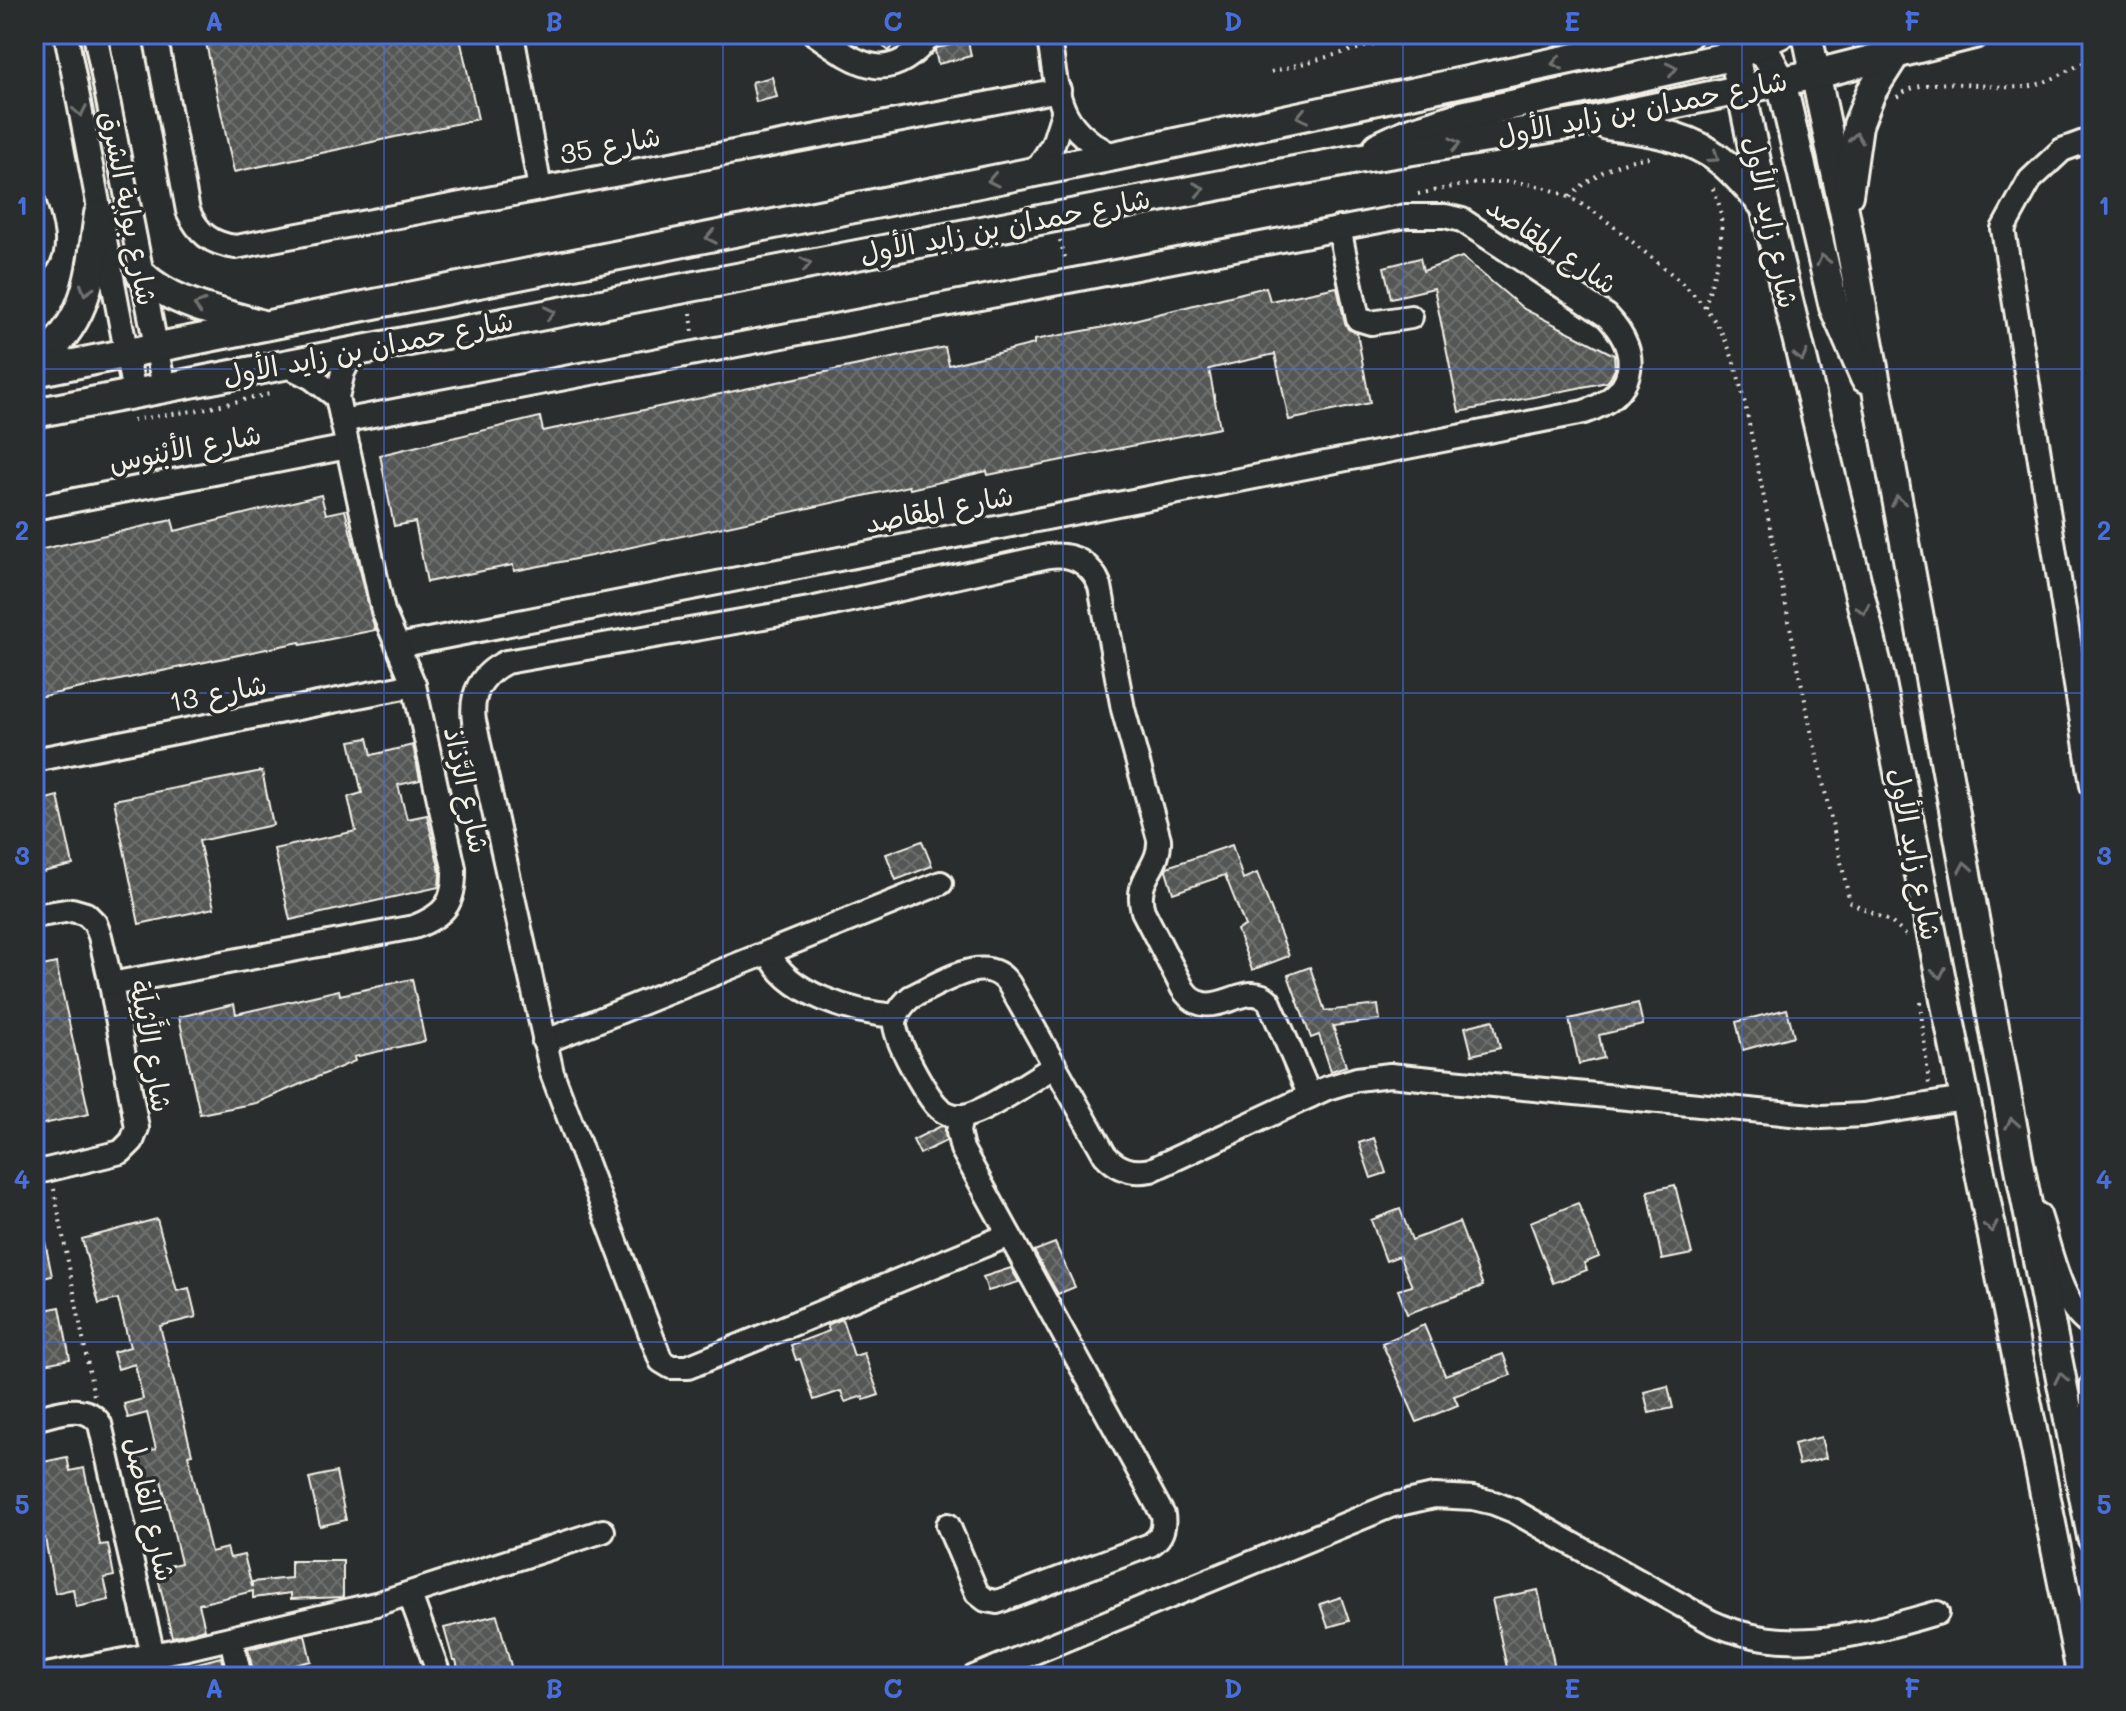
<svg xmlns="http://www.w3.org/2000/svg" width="2126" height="1711" viewBox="0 0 2126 1711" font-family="Mali,'Playpen Sans Arabic',sans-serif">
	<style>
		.building { fill: url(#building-cross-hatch); stroke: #f4f1e8; stroke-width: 2 }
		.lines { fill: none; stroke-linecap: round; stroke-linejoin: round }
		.minor-casing { stroke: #f4f1e8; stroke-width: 28 }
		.major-casing { stroke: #f4f1e8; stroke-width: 34 }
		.path { stroke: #f4f1e8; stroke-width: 4; stroke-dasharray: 2 6; stroke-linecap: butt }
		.minor { stroke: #2a2d2e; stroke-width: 22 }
		.major { stroke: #2a2d2e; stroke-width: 28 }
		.oneway { stroke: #71726f }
		.grid { fill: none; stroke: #486fdb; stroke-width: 2; stroke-opacity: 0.55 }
		.labels { text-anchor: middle; stroke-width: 7; stroke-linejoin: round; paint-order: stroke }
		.street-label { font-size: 28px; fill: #f4f1e8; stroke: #2a2d2e }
		.neatline { fill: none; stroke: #486fdb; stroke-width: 3 }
		.grid-label { font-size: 26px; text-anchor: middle; font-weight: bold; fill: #486fdb }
	</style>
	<defs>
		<pattern id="building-cross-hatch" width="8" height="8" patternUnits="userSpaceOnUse" patternTransform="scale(2)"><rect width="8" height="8" fill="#555756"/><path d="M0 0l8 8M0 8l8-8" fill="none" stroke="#6e706e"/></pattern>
	</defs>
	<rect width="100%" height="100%" fill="#2a2d2e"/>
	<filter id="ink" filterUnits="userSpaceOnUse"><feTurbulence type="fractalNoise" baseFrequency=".0125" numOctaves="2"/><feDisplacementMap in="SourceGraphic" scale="16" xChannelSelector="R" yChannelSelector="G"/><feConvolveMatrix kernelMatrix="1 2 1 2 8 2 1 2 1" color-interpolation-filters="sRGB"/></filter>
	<g filter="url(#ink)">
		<!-- building -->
		<g class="building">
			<polygon points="204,34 459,34 478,119 234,172"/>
			<polygon points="867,34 904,34 889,51"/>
			<polygon points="968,41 971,56 938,64 935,51 937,48"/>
			<polygon points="772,77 777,97 756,102 752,82"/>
			<polygon points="1462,257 1524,309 1614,355 1615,369 1611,377 1607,382 1459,412 1434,288 1391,298 1384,267 1420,258 1423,271"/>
			<polygon points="1266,287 1270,301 1337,287 1345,323 1348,329 1357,333 1370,403 1289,420 1275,354 1209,369 1220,428 988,475 987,471 910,489 909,486 591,556 514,571 513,565 427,582 415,522 394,526 380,455 540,417 543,431 945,347 949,365 1034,344 1034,340 1110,326"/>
			<polygon points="321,495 326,514 345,510 375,630 301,645 300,642 34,698 34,597 37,597 34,581 34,551 172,520 175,531"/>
			<polygon points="368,738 372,755 413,745 420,780 398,785 407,819 427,815 440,872 439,887 290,920 274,849 356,831 348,797 362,793 350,741"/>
			<polygon points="262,771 273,825 199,841 214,908 139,924 114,800"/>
			<polygon points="58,796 73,865 34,874 34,802"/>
			<polygon points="922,841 932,866 896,880 886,854"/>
			<polygon points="1232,845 1243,879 1257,873 1289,956 1252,970 1237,930 1245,926 1225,875 1173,893 1166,870 1167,867"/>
			<polygon points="56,963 89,1114 34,1126 34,968"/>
			<polygon points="1310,967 1325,1011 1378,1005 1380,1020 1333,1026 1346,1066 1331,1071 1319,1035 1311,1038 1288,975"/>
			<polygon points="412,979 425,1041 354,1057 355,1061 256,1103 200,1114 179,1017 234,1004 236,1014 339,990 340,995"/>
			<polygon points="1638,1003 1643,1025 1599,1035 1604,1058 1579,1064 1569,1019"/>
			<polygon points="1787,1009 1794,1036 1743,1050 1736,1022"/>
			<polygon points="1493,1020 1500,1048 1472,1055 1465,1027"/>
			<polygon points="941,1126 945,1127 946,1141 920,1154 913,1140"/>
			<polygon points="1374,1138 1386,1173 1371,1178 1359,1143"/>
			<polygon points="1675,1185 1692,1254 1662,1260 1648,1191"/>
			<polygon points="1578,1203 1599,1257 1584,1263 1587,1270 1553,1283 1530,1222"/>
			<polygon points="1400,1209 1412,1240 1459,1222 1483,1286 1407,1314 1398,1290 1412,1286 1399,1256 1386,1261 1371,1220"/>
			<polygon points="157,1219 177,1291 189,1288 196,1317 160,1326 192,1454 188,1455 211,1552 227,1548 230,1558 244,1555 252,1587 252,1582 291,1578 291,1561 343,1561 343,1597 291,1599 291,1593 253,1598 253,1591 199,1604 205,1629 172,1637 156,1569 181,1563 161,1480 146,1484 138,1453 156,1449 147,1413 128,1418 124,1404 143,1399 135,1364 118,1369 113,1352 130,1347 118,1299 99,1304 82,1239"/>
			<polygon points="41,1222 52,1276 34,1280 34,1223"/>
			<polygon points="1055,1243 1075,1287 1058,1294 1034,1251"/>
			<polygon points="1011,1268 1019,1282 988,1291 983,1277"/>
			<polygon points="60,1307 70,1359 34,1366 34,1312"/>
			<polygon points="842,1319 854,1356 864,1353 879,1395 864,1400 863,1396 845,1402 841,1391 814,1400 800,1359 796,1360 791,1345 829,1331 827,1325"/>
			<polygon points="1424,1325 1445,1375 1503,1354 1511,1375 1454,1396 1458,1405 1417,1422 1382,1343"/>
			<polygon points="1668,1386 1673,1408 1649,1413 1644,1392"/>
			<polygon points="1821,1437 1826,1458 1799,1465 1794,1444"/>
			<polygon points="67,1457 70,1471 84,1468 100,1545 108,1544 114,1576 104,1578 109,1600 76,1607 73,1589 55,1593 45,1538 34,1540 34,1464"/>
			<polygon points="336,1472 346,1520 320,1526 309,1478"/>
			<polygon points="1538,1590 1557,1677 1509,1677 1492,1599"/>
			<polygon points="1341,1597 1349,1621 1328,1627 1320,1604"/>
			<polygon points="497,1615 514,1677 460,1677 456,1660 453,1660 444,1628"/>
			<polygon points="305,1635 311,1661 254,1675 248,1649"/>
			<polygon points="221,1657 226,1677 172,1677 171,1670"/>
		</g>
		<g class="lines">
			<!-- minor casing -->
			<g class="minor-casing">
				<g id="minor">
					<polyline points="66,34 134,393"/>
					<polyline points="95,34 164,387"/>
					<path d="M155 34 188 211C198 233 211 244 236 247L1059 90"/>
					<polyline points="512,34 540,189"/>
					<path d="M815 34C859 65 890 88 931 34"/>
					<path d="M1048 34C1059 93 1053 126 1114 156"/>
					<polyline points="2092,139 2062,150 2030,180 2003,229 2092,785"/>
					<polyline points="1036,171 1053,144 1063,113"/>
					<path d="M34 203C38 221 50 248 34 263"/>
					<polyline points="1339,228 1358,319 1371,323 1411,317"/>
					<polyline points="284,364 312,378 337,397"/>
					<path d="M342 421 1406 216H1445L1462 220 1607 316C1644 355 1635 395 1584 412L398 646"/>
					<polyline points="34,508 348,447"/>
					<polyline points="34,760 414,685"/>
					<polyline points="34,916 72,910 86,914 95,923 100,936 111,984 137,1128 132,1141 121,1152 34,1173"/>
					<path d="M769 952C786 995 855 1013 897 1016"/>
					<path d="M111 984 414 927C446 915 455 902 454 868L414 685 383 611 337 397 343 372 354 350"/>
					<polyline points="544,1042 941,883"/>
					<path d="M1055 1066C1036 1077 982 1115 963 1116 953 1117 943 1113 936 1105 925 1092 894 1039 895 1023 896 1012 903 1004 911 997 938 985 986 950 1009 984L1105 1155C1118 1169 1132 1174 1151 1170L1327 1088 1357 1079 1390 1075 1822 1117 1863 1115 1964 1099"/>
					<path d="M2039 1215C2050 1247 2061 1310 2092 1326"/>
					<path d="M1009 1235 688 1367H671L661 1361 552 1073 474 721C470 694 481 674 506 662L815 608 1049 556C1073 553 1091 563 1100 586L1123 709 1159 839C1161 869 1133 878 1143 911L1183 989C1210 1029 1245 976 1269 1001L1310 1096"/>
					<polyline points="2092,1385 2092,1424"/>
					<path d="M34 1419C56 1414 85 1401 100 1424L158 1677"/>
					<path d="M948 1525 977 1593 986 1600 997 1602 1150 1545C1161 1538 1165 1529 1163 1515L962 1149 958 1132 961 1116"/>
					<polyline points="410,1595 440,1677"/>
					<polyline points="231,1638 240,1677"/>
					<polyline points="35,1677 183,1649 376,1604 603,1531"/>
					<path d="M974 1677 1390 1506 1434 1496 1473 1498 1494 1503 1514 1511 1711 1622C1789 1658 1860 1634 1937 1613"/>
				</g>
			</g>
			<!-- major casing -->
			<g class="major-casing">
				<g id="major">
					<polyline points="1730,34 1765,206 1880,678 2082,1677"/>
					<polyline points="1807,34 1845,215 2019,1163 2092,1537"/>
					<polyline points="1742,35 1768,57 1781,81 1834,307 1865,378"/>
					<path d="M1607 125C1641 129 1680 134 1710 153 1731 166 1748 188 1765 206"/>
					<polyline points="1378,147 1408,133 1462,116 1736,55 1780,34"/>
					<polyline points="1848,195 1858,125 1871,92 1894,56"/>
					<path d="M141 274C172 304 219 312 259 324"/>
					<path d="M34 365C89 321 90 279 99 214"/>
					<polyline points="34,372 1114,156 1688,34"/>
					<polyline points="34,413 1357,159 1586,122 1816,74 1974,34"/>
				</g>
			</g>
			<!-- path -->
			<g class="path">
				<polyline points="1271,72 1413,34"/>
				<path d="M1897 97C1927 72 1986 90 2024 87 2048 85 2070 68 2092 59"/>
				<path d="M1418 194C1457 186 1494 177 1533 185 1579 194 1612 225 1647 254 1673 275 1698 294 1716 323 1732 348 1738 376 1745 404L1811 730 1850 902 1891 922 1909 938"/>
				<path d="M1570 197C1594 174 1618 160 1652 157"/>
				<polyline points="1060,240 1066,261"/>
				<path d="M1705 307C1715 267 1733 223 1711 185"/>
				<polyline points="691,313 693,334"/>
				<polyline points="34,323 46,320"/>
				<polyline points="133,420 199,410 274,393"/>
				<polyline points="1920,1002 1929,1085"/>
				<polyline points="54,1189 94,1396"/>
			</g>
			<!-- minor -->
			<use href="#minor" class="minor"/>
			<!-- major -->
			<use href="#major" class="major"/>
		</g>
		<!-- one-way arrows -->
		<defs><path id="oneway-chevron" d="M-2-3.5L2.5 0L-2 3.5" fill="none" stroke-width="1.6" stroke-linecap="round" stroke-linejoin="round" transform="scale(2)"/></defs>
		<g class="oneway">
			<use href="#oneway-chevron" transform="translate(1557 63) rotate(168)"/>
			<use href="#oneway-chevron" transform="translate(1672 69) rotate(-13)"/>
			<use href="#oneway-chevron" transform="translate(80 111) rotate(79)"/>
			<use href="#oneway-chevron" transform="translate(1302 116) rotate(168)"/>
			<use href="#oneway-chevron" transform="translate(1856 138) rotate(-82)"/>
			<use href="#oneway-chevron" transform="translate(1455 144) rotate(-10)"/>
			<use href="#oneway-chevron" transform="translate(1714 157) rotate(34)"/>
			<use href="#oneway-chevron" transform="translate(993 180) rotate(169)"/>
			<use href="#oneway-chevron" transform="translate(1199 189) rotate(-11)"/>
			<use href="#oneway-chevron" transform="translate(711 237) rotate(169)"/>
			<use href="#oneway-chevron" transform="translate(1823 260) rotate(-103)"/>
			<use href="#oneway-chevron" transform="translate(806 264) rotate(-11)"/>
			<use href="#oneway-chevron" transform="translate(86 290) rotate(107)"/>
			<use href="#oneway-chevron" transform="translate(199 306) rotate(-162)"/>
			<use href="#oneway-chevron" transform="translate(550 313) rotate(-11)"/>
			<use href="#oneway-chevron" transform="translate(1801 356) rotate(76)"/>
			<use href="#oneway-chevron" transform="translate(1898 501) rotate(-100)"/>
			<use href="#oneway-chevron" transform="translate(1863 609) rotate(76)"/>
			<use href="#oneway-chevron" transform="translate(1965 867) rotate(-100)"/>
			<use href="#oneway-chevron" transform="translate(1939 973) rotate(79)"/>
			<use href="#oneway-chevron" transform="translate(2012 1123) rotate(-100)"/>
			<use href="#oneway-chevron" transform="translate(1991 1227) rotate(78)"/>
			<use href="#oneway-chevron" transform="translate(2061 1378) rotate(-101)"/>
		</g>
	</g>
	<!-- grid -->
	<path class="grid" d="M384 34V1677M723 34V1677M1063 34V1677M1403 34V1677M1742 34V1677M34 369H2092M34 693H2092M34 1018H2092M34 1342H2092"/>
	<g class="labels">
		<!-- street labels -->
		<g class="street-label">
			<text transform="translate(1642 108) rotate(-11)" y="10">شارع حمدان بن زايد الأول</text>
			<text transform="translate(610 145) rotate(-11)" y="10">شارع 35</text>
			<text transform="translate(129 208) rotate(79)" y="10">شارع بوابة الشرق</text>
			<text transform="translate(1771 222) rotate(78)" y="10">شارع زايد الأول</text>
			<text transform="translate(1005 226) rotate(-11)" y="10">شارع حمدان بن زايد الأول</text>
			<text transform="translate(1552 245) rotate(34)" y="10">شارع المقاصد</text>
			<text transform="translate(368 348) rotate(-11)" y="10">شارع حمدان بن زايد الأول</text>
			<text transform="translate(185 448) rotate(-11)" y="10">شارع الأبْنوس</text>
			<text transform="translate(939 509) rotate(-11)" y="10">شارع المقاصد</text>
			<text transform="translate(218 693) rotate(-11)" y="10">شارع 13</text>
			<text transform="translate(467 790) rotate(78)" y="10">شارع الرَّذاذ</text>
			<text transform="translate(1915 854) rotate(79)" y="10">شارع زايد الأول</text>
			<text transform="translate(151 1046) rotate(80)" y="10">شارع الأَثِيلَة</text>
			<text transform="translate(150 1509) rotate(77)" y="10">شارع الفاصل</text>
		</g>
	</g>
	<!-- margin -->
	<rect width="2126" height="1711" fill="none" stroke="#2a2d2e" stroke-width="88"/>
	<rect x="44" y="44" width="2038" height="1623" class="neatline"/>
	<g class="grid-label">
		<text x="214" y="31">A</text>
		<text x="554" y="31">B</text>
		<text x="893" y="31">C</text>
		<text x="1233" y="31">D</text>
		<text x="1572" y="31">E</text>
		<text x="1912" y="31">F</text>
		<text x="22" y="215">1</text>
		<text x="2104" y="215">1</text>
		<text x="22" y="540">2</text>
		<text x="2104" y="540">2</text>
		<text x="22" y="865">3</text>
		<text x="2104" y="865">3</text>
		<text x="22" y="1189">4</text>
		<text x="2104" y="1189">4</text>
		<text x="22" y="1514">5</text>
		<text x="2104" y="1514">5</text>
		<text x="214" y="1698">A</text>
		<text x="554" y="1698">B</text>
		<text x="893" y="1698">C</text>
		<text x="1233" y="1698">D</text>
		<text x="1572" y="1698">E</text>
		<text x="1912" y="1698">F</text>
	</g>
</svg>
